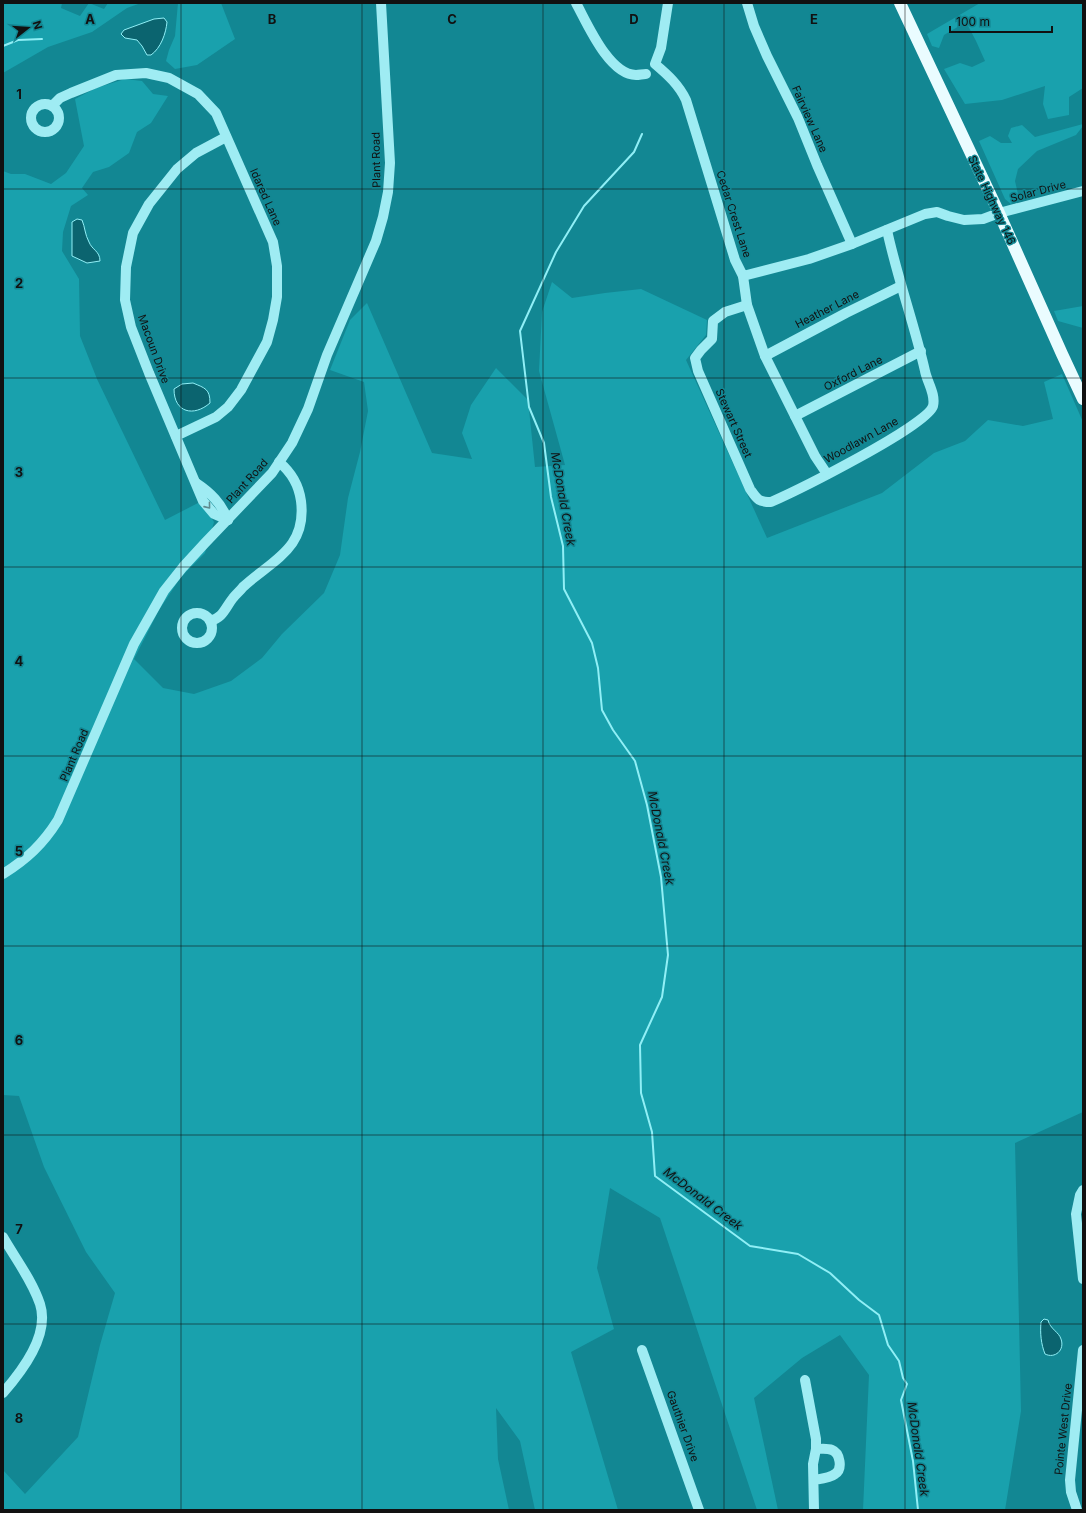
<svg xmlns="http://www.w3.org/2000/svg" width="1086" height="1513" viewBox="0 0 1086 1513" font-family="Inter,sans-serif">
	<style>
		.green { fill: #19a1ad }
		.water { fill: #0b646f; stroke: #90eff6 }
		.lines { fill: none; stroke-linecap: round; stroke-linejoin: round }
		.stream { stroke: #90eff6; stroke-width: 2 }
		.minor { stroke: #9fecf3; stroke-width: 10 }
		.major { stroke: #eafcff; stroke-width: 12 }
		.oneway { stroke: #5f898d }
		.grid { fill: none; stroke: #111; stroke-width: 1; stroke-opacity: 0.55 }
		.labels { text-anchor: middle; stroke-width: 3; stroke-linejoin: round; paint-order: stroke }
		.street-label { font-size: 11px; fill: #111; stroke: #128793 }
		.water-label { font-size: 12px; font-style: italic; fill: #111; stroke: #128793 }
		.grid-label { font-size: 13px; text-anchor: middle; font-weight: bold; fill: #111; stroke: #128793; stroke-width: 3; stroke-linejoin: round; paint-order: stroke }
	</style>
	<rect width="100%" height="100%" fill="#128793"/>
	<!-- green -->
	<g class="green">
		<polygon points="3,3 62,3 61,8 80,16 89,3 104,9 108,3 141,3 127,8 92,32 48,47 3,73"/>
		<polygon points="178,3 221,3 235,39 197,65 175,69 166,61 169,50 175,36"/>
		<polygon points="980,3 1083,3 1083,88 1069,97 1069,115 1048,119 1043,104 1045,86 1002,100 965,104 944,69 960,63 972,67 985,61 976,41 966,22 944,35 939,48 932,46 927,34"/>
		<polygon points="125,79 142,81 153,94 168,96 151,123 137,132 129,153 109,167 93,172 82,188 88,195 71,206 63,232 62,251 79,279 80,336 97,379 165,520 198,503 208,512 214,522 205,553 181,577 159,610 134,659 163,688 194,694 231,681 262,658 282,634 324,593 340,555 348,498 360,452 368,411 364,382 330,370 350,320 367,303 432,453 472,459 462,433 471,405 496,368 528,400 535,467 565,465 539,371 542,312 552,282 572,298 605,293 641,289 707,320 706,335 686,360 767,538 882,493 934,453 965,441 988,420 1023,426 1053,419 1044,382 1062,374 1083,422 1083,1112 1015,1143 1021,1411 1005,1510 863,1510 869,1375 840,1335 802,1358 754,1398 778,1510 757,1510 660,1218 610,1188 597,1268 614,1329 571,1352 618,1510 535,1510 520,1441 496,1408 498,1459 509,1510 3,1510 3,1470 25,1494 78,1437 100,1345 115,1293 86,1252 44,1167 19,1096 3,1095 3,171 11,174 25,174 51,184 66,173 84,146 75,99 96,88"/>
		<polygon points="1083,124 1083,126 1076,135 1037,151 1018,169 1015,181 1018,194 1011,204 1005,199 979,141 990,136 1001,143 1012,143 1008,136 1011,128 1022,125 1035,137"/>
		<polygon points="1083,306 1083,328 1058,321 1054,311"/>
	</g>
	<!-- water -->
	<g class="water">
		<path d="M164 18 167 22C166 33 161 48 151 55H147L142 46 137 40 125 38 121 34 124 30 154 19Z"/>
		<path d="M77 219 82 220C85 227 85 235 89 242 92 250 100 251 100 261L87 263 72 256V222Z"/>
		<path d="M193 383C205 388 210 389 210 403 194 417 174 413 174 389L182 384Z"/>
		<path d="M1044 1319 1048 1320C1050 1329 1059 1332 1061 1339 1065 1350 1055 1359 1045 1354 1041 1344 1040 1333 1041 1322Z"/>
	</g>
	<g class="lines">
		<!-- stream -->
		<g class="stream">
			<polyline points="3,46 18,40 42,39"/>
			<polyline points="642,134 634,152 584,206 556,252 520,331 529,407 544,443 551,497 563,546 564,589 592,643 598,668 602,710 613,730 635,761 647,805 661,877 668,955 662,997 640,1045 641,1093 652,1132 655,1176 750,1246 798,1254 830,1273 859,1300 879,1315 888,1345 899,1361 903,1378 907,1384 901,1400 913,1461 918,1510"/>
		</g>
		<!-- minor -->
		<g class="minor">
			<path d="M576 3C587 23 609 75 636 75 639 75 643 74 646 74"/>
			<path d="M668 3 661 48 655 64C668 75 679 85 686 100L735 260 743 276 809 259 852 244 925 214 937 212 948 216 964 220 983 219 999 213 1083 191"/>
			<polyline points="747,3 754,26 767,56 798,118 817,165 852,244"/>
			<circle cx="45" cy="118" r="14"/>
			<polyline points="52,106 60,98 71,93 116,75 146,73 169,78 198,94 216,113 273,242 277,266 277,297 273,320 267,342 241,390 228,407 216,417 176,436"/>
			<polyline points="226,137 196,153 177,169 149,204 133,233 126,267 125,300 131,327 149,373 203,501 214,514 228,520"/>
			<polyline points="743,276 747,305 765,356 815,456 827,474"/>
			<path d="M747 305 725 312 713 321 712 339 701 350 695 358 698 371 750 489C757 499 758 502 771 502 796 491 927 426 933 406 936 394 927 382 925 371 914 323 897 277 887 230"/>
			<polyline points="765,356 846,313 901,286"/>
			<polyline points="795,416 921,351"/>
			<path d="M196 483C211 493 221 503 228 520"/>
			<circle cx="197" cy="628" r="15"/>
			<path d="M210 621C223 618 225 608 233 598 236 594 240 591 243 587 272 560 307 549 301 501 299 486 291 472 279 462"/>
			<path d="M3 874C27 859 43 844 58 820L134 644 164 591 183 567 205 543 272 473 292 443 308 409 327 355 376 241 383 217 388 192 390 163 381 3"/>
			<polyline points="1083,1190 1080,1195 1076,1214 1083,1279"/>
			<path d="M3 1237C15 1258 32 1280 40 1304 50 1335 22 1371 3 1393"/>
			<polyline points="642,1350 699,1510"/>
			<polyline points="805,1380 816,1439 816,1449"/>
			<path d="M814 1480C820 1479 830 1478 835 1474 843 1469 840 1453 832 1450 827 1448 821 1449 816 1449L813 1464 814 1510"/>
			<polyline points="1077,1510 1071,1492 1070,1480 1083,1350"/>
		</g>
		<!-- major -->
		<polyline class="major" points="900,3 999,213 1062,354 1083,399"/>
	</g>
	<!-- one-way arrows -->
	<defs><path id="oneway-chevron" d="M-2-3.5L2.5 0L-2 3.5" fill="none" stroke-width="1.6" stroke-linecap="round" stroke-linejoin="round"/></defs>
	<use class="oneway" href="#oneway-chevron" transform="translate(208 506) rotate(51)"/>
	<!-- grid -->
	<path class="grid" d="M181 3V1510M362 3V1510M543 3V1510M724 3V1510M905 3V1510M3 189H1083M3 378H1083M3 567H1083M3 756H1083M3 946H1083M3 1135H1083M3 1324H1083"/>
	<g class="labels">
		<!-- street labels -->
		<g class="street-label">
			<text transform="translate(810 119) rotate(66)" y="4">Fairview Lane</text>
			<text transform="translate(376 160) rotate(-91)" y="4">Plant Road</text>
			<text transform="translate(1038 191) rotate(-15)" y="4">Solar Drive</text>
			<text transform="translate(266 197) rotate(66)" y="4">Idared Lane</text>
			<text transform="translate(992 200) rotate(65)" y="4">State Highway 146</text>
			<text transform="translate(734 214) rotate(72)" y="4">Cedar Crest Lane</text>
			<text transform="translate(827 309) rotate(-27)" y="4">Heather Lane</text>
			<text transform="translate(154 349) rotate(70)" y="4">Macoun Drive</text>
			<text transform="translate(853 373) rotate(-27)" y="4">Oxford Lane</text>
			<text transform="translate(734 423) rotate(66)" y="4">Stewart Street</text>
			<text transform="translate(861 440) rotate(-29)" y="4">Woodlawn Lane</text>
			<text transform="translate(247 481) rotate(-48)" y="4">Plant Road</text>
			<text transform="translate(74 755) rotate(-67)" y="4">Plant Road</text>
			<text transform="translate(683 1426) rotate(70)" y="4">Gauthier Drive</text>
			<text transform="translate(1063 1429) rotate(-84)" y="4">Pointe West Drive</text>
		</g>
		<!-- water labels -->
		<g class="water-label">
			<text transform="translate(563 499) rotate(80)" y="4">McDonald Creek</text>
			<text transform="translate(661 838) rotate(79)" y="4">McDonald Creek</text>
			<text transform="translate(703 1199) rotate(37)" y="4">McDonald Creek</text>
			<text transform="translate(918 1449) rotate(82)" y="4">McDonald Creek</text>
		</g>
	</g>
	<g class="grid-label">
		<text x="90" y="24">A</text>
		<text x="272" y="24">B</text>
		<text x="452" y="24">C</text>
		<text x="634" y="24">D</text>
		<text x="814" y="24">E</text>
		<text x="19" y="99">1</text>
		<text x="19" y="288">2</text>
		<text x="19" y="477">3</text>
		<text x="19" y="666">4</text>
		<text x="19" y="856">5</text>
		<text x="19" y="1045">6</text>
		<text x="19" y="1234">7</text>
		<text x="19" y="1423">8</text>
	</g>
	<!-- border -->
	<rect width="1086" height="1513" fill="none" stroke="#111111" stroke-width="8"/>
	<!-- north arrow -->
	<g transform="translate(28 28) rotate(73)" stroke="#128793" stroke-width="3" paint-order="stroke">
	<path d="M0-3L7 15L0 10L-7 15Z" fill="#111111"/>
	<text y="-6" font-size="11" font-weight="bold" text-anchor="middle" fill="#111111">N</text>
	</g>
	<!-- scale -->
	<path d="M950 26v6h102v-6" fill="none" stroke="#111111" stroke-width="2"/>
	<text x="956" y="26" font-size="12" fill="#111111" stroke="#128793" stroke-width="3" paint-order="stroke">100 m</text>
</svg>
